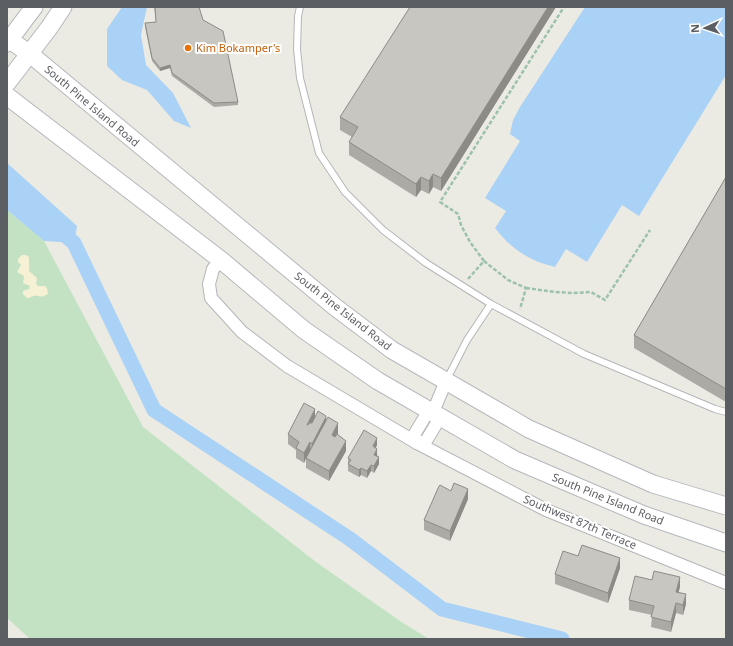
<svg xmlns="http://www.w3.org/2000/svg" width="733" height="646" viewBox="0 0 733 646" font-family="'Noto Sans',sans-serif">
	<style>
		.green { fill: #c2e2c3 }
		.sand { fill: #f6f0d5 }
		.water { fill: #aad2f6 }
		.lines { fill: none; stroke-linecap: round; stroke-linejoin: round }
		.canal { stroke: #aad2f6; stroke-width: 15 }
		.service-casing { stroke: #b4b5b9; stroke-width: 8 }
		.minor-casing { stroke: #b4b5b9; stroke-width: 14 }
		.secondary-casing { stroke: #b5b7bc; stroke-width: 19 }
		.path { stroke: #9cc2a9; stroke-width: 2.5; stroke-dasharray: 4 2; stroke-linecap: butt }
		.service { stroke: #fff; stroke-width: 6 }
		.minor { stroke: #fff; stroke-width: 12 }
		.secondary { stroke: #fff; stroke-width: 17 }
		.wall { fill: #acaaa5 }
		.shaded-wall { fill: #8c8b86 }
		.building { fill: #c8c6c0; stroke: #8c8b86 }
		.food-dot { fill: #e8710a; stroke: #fff; stroke-width: 1.5 }
		.labels { text-anchor: middle; stroke-width: 4; stroke-linejoin: round; paint-order: stroke }
		.food-label { font-size: 11px; fill: #c56008; stroke: #fff; text-anchor: start }
		.street-label { font-size: 11px; fill: #5b5e62; stroke: #fff }
	</style>
	<rect width="100%" height="100%" fill="#ecebe3"/>
	<!-- green -->
	<polygon class="green" points="7,210 44,241 143,427 316,562 400,621 429,639 30,639 7,618"/>
	<!-- sand -->
	<path class="sand" d="M22 255H26L29 257V271L37 278 36 284 38 286H45L47 288 48 294C39 299 40 295 33 296 31 297 29 298 27 298L23 294V291L29 289 30 286 23 283 24 276 17 272 21 265 18 262V259Z"/>
	<!-- water -->
	<g class="water">
		<polygon points="122,7 147,7 141,35 146,65 173,93 191,128 174,121 147,90 122,80 107,66 107,29"/>
		<path d="M585 7H726V75L639 216 622 205 587 262 566 249 555 267C529 261 511 249 495 228L506 211 485 198 520 141 510 134 513 120 520 107Z"/>
		<polygon points="7,163 77,226 74,243 44,241 7,210"/>
	</g>
	<g class="lines">
		<!-- canal -->
		<polyline class="canal" points="59,230 74,243 154,410 350,539 442,609 562,639"/>
		<!-- service casing -->
		<g class="service-casing">
			<g id="service">
				<polyline points="300,7 298,16 297,49 300,78 319,153 345,192 383,230 426,263 491,304 584,354 715,409 726,412"/>
				<polyline points="447,379 467,340 491,304"/>
			</g>
		</g>
		<!-- minor casing -->
		<g class="minor-casing">
			<g id="minor">
				<polyline points="221,260 213,269 209,284 211,298 242,332 287,366 417,443 546,510 726,583"/>
				<polyline points="433,412 438,421 426,441 417,443 414,435 426,415 433,412 446,381"/>
			</g>
		</g>
		<!-- secondary casing -->
		<g class="secondary-casing">
			<g id="secondary">
				<polyline points="7,38 30,54 335,307 392,350 529,429 653,484 726,506"/>
				<polyline points="7,43 34,7"/>
				<polyline points="7,83 49,28 63,7"/>
				<polyline points="7,96 221,260 304,330 378,381 515,460 644,515 726,543"/>
			</g>
		</g>
		<!-- path -->
		<g class="path">
			<polyline points="484,261 470,242 461,225 458,214 440,202 564,7"/>
			<polyline points="468,279 484,261 508,280 526,288 520,309"/>
			<polyline points="526,288 555,292 573,293 591,292 605,300 650,230"/>
		</g>
		<!-- service -->
		<use href="#service" class="service"/>
		<!-- minor -->
		<use href="#minor" class="minor"/>
		<!-- secondary -->
		<use href="#secondary" class="secondary"/>
	</g>
	<!-- wall -->
	<g class="wall">
		<polygon points="154,7 203,20 238,102 238,105 214,107 172,76 170,68 160,71 152,61 145,27 145,23 156,22"/>
		<polygon points="556,7 441,191 433,187 429,194 421,190 416,197 349,155 349,142 352,137 340,130 340,117"/>
		<polygon points="726,177 726,402 634,348 634,335"/>
		<polygon points="315,417 326,420 338,433 337,435 346,451 329,481 306,468 306,459 304,463 296,458 296,450 288,444 288,434"/>
		<polygon points="377,445 376,448 379,464 374,473 371,471 367,478 361,475 359,477 348,471 348,458"/>
		<polygon points="451,491 468,499 450,541 424,530 424,520"/>
		<polygon points="578,556 620,568 608,603 555,584 555,574"/>
		<polygon points="680,587 678,593 686,604 683,615 676,613 671,632 651,627 652,615 629,610 629,600"/>
	</g>
	<!-- shaded-wall -->
	<g class="shaded-wall">
		<polygon points="548,7 556,7 441,191 441,178"/>
		<polygon points="170,65 170,68 160,71 160,68"/>
		<polygon points="433,174 433,187 429,194 429,181"/>
		<polygon points="421,177 421,190 416,197 416,184"/>
		<polygon points="315,409 315,419 307,435 307,425"/>
		<polygon points="326,417 326,427 312,454 312,444"/>
		<polygon points="338,423 338,433 332,445 332,435"/>
		<polygon points="377,438 377,445 373,453 373,446"/>
		<polygon points="346,441 346,451 329,481 329,471"/>
		<polygon points="310,442 310,452 306,458 304,463 304,453"/>
		<polygon points="377,449 377,456 374,462 374,455"/>
		<polygon points="379,457 379,464 374,473 374,466"/>
		<polygon points="371,465 371,471 367,478 367,471"/>
		<polygon points="361,468 361,475 359,477 359,470"/>
		<polygon points="468,489 468,499 450,541 450,531"/>
		<polygon points="620,558 620,568 608,603 608,593"/>
		<polygon points="680,577 680,587 676,602 676,592"/>
		<polygon points="686,594 686,604 683,615 683,605"/>
		<polygon points="676,603 676,613 671,632 671,622"/>
	</g>
	<!-- building -->
	<g class="building">
		<polygon points="155,7 199,7 203,20 223,31 238,102 214,103 172,73 170,65 160,68 152,58 145,23 156,22"/>
		<polygon points="410,7 548,7 441,178 433,174 429,181 421,177 416,184 349,142 358,127 340,117"/>
		<polygon points="726,177 726,389 634,335"/>
		<polygon points="304,403 315,409 307,425 308,425 309,423 312,423 318,411 326,416 326,417 312,444 310,442 304,453 296,448 299,442 288,434"/>
		<polygon points="328,417 338,423 332,435 335,437 337,434 346,441 329,471 306,458"/>
		<polygon points="364,430 377,438 373,446 377,449 374,455 379,457 374,466 371,465 367,471 361,468 359,470 348,464 351,460 348,458"/>
		<polygon points="454,483 468,489 450,531 424,520 439,486 440,485 451,491"/>
		<polygon points="582,545 620,558 608,593 555,574 563,551 578,556"/>
		<polygon points="654,571 680,577 676,592 686,594 683,605 676,603 671,622 651,617 654,606 629,600 635,576 652,580"/>
	</g>
	<!-- markers -->
	<circle class="food-dot" cx="188" cy="48" r="4"/>
	<g class="labels">
		<!-- food labels -->
		<g class="food-label">
			<text x="196" y="52">Kim Bokamper's</text>
		</g>
		<!-- street labels -->
		<g class="street-label">
			<text transform="translate(92 106) rotate(40)" y="4">South Pine Island Road</text>
			<text transform="translate(343 311) rotate(38)" y="4">South Pine Island Road</text>
			<text transform="translate(608 499) rotate(22)" y="4">South Pine Island Road</text>
			<text transform="translate(580 522) rotate(23)" y="4">Southwest 87th Terrace</text>
		</g>
	</g>
	<!-- border -->
	<rect width="733" height="646" fill="none" stroke="#5b5e62" stroke-width="16"/>
	<!-- north arrow -->
	<g transform="translate(705 28) rotate(267)" stroke="#ffffff" stroke-width="3" paint-order="stroke">
	<path d="M0-3L7 15L0 10L-7 15Z" fill="#5b5e62"/>
	<text y="-6" font-size="11" font-weight="bold" text-anchor="middle" fill="#5b5e62">N</text>
	</g>
</svg>
